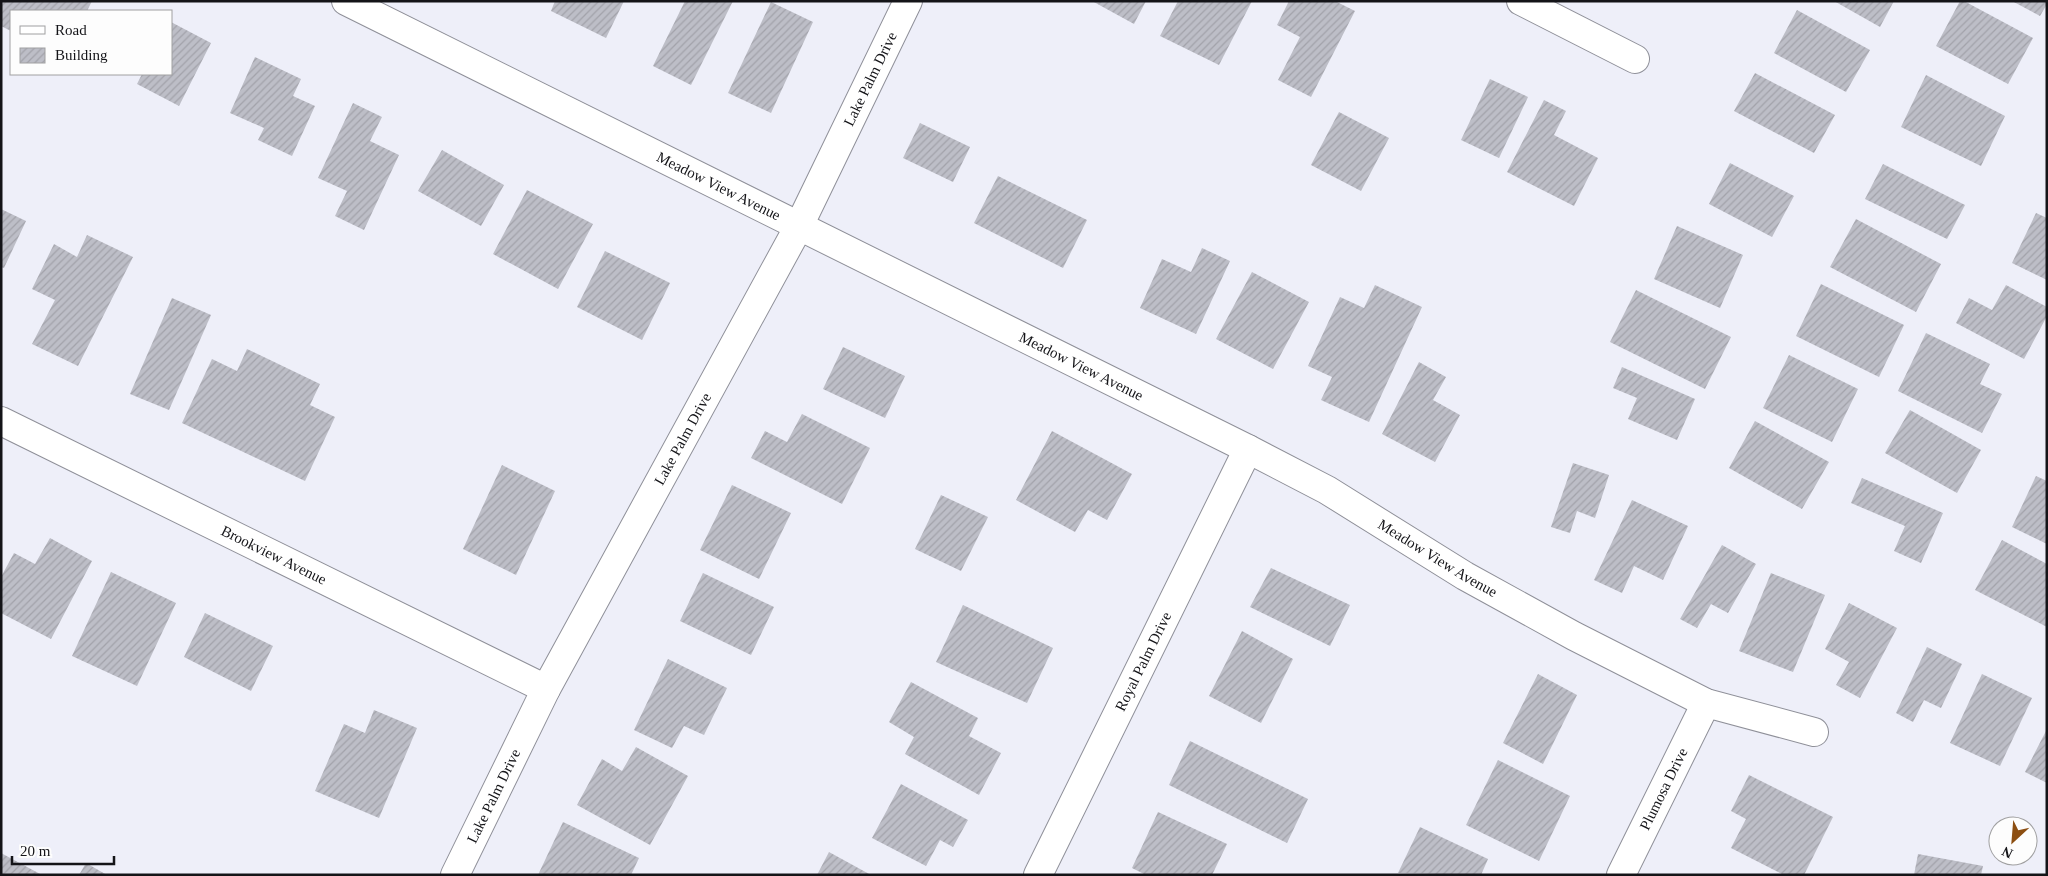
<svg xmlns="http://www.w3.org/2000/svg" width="2048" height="876" viewBox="0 0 2048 876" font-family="'Times New Roman',serif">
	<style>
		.building { fill: url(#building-hatch) }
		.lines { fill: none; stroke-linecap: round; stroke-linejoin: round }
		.minor-casing { stroke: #8f9099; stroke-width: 30 }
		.minor { stroke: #fff; stroke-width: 28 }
		.labels { text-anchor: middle; stroke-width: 4; stroke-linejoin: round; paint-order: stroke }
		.street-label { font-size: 15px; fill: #141418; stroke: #fdfdfd }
	</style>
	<defs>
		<pattern id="building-hatch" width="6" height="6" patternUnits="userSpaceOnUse" patternTransform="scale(1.25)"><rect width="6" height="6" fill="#bdbec7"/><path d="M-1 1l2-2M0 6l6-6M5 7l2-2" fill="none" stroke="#a2a2aa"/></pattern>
	</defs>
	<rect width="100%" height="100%" fill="#eeeff9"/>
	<!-- building -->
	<g class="building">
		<polygon points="1,1 92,1 87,11 11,11 11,31 1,26"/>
		<polygon points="555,1 624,1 606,38 551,11"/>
		<polygon points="685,1 733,1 691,85 653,66"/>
		<polygon points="1092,1 1146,1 1134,24"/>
		<polygon points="1178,1 1252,1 1219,65 1160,36"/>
		<polygon points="1289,1 1335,1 1355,11 1311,97 1278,80 1300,37 1277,25"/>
		<polygon points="1834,1 1894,1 1880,27"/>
		<polygon points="1960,1 1964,1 2033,38 2008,84 1936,46"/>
		<polygon points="2012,1 2047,1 2047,4 2040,16"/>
		<polygon points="771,2 813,22 771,113 728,93"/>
		<polygon points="1797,10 1870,50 1846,92 1774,53"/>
		<polygon points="171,22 211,43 179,106 137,84 142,74 171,74"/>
		<polygon points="255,57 301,79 293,96 315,106 292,156 258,140 264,128 230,113"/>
		<polygon points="1755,73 1835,115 1814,153 1734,111"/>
		<polygon points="1926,75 2005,116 1981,166 1901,127"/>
		<polygon points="1490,79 1528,97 1499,158 1461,140"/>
		<polygon points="1544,100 1566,111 1554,135 1598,158 1574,206 1507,172"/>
		<polygon points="353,103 382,117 370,141 399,155 364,230 335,216 347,191 318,178"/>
		<polygon points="1339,112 1389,138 1361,191 1311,165"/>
		<polygon points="920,123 970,147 953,182 903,158"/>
		<polygon points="442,150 504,185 481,226 418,191"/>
		<polygon points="1730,163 1794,196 1772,237 1709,204"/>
		<polygon points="1883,164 1965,205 1947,239 1865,199"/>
		<polygon points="998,176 1087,220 1063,268 974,223"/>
		<polygon points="527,190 593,224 558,289 493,254"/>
		<polygon points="1,209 26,221 4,268 1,267"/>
		<polygon points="2036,213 2047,218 2047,280 2012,263"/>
		<polygon points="1856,219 1941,264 1916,312 1830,267"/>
		<polygon points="1677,226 1743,255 1720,308 1654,279"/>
		<polygon points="87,235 133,257 78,366 32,344 55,300 32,289 54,244 77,257"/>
		<polygon points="1202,248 1230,261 1196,334 1140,308 1162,259 1191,272"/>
		<polygon points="605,251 670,283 642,340 577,307"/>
		<polygon points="1252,272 1309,302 1273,369 1216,339"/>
		<polygon points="1821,284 1904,325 1879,377 1796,336"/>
		<polygon points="1375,285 1422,307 1369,422 1321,400 1332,377 1308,366 1340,297 1364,308"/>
		<polygon points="2006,285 2047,307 2047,316 2024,359 1956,323 1969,298 1992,310"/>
		<polygon points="1636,290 1731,337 1705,389 1610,342"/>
		<polygon points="172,298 211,315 169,410 130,394"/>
		<polygon points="1926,333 1990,364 1980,384 2002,394 1982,433 1898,391"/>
		<polygon points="843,347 905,376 885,418 823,389"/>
		<polygon points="247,349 320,384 310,405 335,417 305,481 182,423 212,359 237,371"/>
		<polygon points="1789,355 1858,389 1832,442 1763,408"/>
		<polygon points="1419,362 1446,377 1433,400 1460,415 1435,462 1382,434"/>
		<polygon points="1622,367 1695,399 1677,440 1628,419 1637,398 1613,388"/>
		<polygon points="1910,410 1981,450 1957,493 1885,453"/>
		<polygon points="802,414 870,448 842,504 751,458 765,431 787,442"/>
		<polygon points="1755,421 1829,462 1802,509 1729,468"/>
		<polygon points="1052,431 1132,474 1107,520 1088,510 1075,532 1016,500"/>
		<polygon points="1573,463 1609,475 1595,518 1577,511 1570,533 1551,527"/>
		<polygon points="502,465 555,491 516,575 463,549"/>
		<polygon points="2036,476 2047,481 2047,544 2012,527"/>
		<polygon points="1862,478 1943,513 1921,563 1894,551 1905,526 1851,503"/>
		<polygon points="732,485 791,513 759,579 700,550"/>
		<polygon points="941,495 988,517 961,571 915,549"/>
		<polygon points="1632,500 1688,526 1663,580 1634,566 1622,593 1594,580"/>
		<polygon points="50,538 92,561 51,639 1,613 1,577 14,553 35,564"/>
		<polygon points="2002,540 2047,564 2047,627 1975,590"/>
		<polygon points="1722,545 1756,564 1728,613 1711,604 1697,628 1680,619"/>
		<polygon points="1271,568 1350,605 1330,646 1250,607"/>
		<polygon points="111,572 176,603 137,686 72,656"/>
		<polygon points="703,573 774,607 751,655 680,621"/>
		<polygon points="1771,573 1825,595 1793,672 1739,651"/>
		<polygon points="1849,603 1897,628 1860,698 1836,685 1849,662 1825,649"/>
		<polygon points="963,605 1053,648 1027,703 936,662"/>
		<polygon points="205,613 273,646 251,691 184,657"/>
		<polygon points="1242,631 1293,659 1261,723 1209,696"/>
		<polygon points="1927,647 1962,664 1941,708 1924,700 1913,722 1896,713"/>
		<polygon points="668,659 727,688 704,735 684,726 672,748 634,730"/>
		<polygon points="1538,674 1577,695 1543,764 1503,743"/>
		<polygon points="1982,674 2032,698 2000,766 1950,743"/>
		<polygon points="911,682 978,718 969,736 1001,753 979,795 905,754 914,737 889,722"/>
		<polygon points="374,710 417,728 379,818 315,791 344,724 365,733"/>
		<polygon points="2047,729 2047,783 2025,772"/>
		<polygon points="1190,741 1308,799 1287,843 1169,785"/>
		<polygon points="636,747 688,776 650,845 577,805 602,759 622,771"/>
		<polygon points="1498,760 1570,796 1539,861 1466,825"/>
		<polygon points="1749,775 1833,817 1804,875 1784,875 1731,848 1746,819 1731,811"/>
		<polygon points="901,784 968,820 953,847 940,840 926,866 872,838"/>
		<polygon points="1158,812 1227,844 1212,875 1146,875 1132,868"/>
		<polygon points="563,822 639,858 631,875 538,875"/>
		<polygon points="1420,827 1488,859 1481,875 1398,873"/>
		<polygon points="829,852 871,875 817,875"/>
		<polygon points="1,853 42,875 1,875"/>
		<polygon points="1918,854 1983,866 1981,875 1914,875"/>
		<polygon points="86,863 107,875 79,875"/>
	</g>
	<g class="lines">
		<!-- minor casing -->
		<g class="minor-casing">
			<g id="minor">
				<path id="s1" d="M346 1 1248 449 1327 490 1465 576 1574 636 1706 703 1814 732"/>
				<polyline points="1521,1 1635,59"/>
				<path id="s2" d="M1 421 546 689"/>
				<path id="s3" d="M455 875 546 689 799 226 908 1"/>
				<path id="s4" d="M1038 875 1248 449"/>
				<path id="s5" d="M1621 875 1706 703"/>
			</g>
		</g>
		<!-- minor -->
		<use href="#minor" class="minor"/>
	</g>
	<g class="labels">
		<!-- street labels -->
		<g class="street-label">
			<text dy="5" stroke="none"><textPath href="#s3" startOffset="898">Lake Palm Drive</textPath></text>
			<text dy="5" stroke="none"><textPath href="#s1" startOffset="416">Meadow View Avenue</textPath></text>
			<text dy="5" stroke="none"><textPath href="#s1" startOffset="821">Meadow View Avenue</textPath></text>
			<text dy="5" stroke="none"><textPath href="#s3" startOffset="492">Lake Palm Drive</textPath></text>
			<text dy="5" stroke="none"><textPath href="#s2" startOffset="304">Brookview Avenue</textPath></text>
			<text dy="5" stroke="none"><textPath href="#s1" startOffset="1226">Meadow View Avenue</textPath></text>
			<text dy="5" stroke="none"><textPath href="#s4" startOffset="238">Royal Palm Drive</textPath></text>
			<text dy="5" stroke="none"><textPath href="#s5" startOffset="96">Plumosa Drive</textPath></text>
			<text dy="5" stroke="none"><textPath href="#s3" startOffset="88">Lake Palm Drive</textPath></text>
		</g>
	</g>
	<!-- border -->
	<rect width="2048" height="876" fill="none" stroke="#141418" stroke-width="5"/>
	<!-- legend -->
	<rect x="10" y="10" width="162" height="65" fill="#fdfdfd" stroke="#a0a0a1"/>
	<rect x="20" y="26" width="25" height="8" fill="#ffffff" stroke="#a0a0a1"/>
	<text x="55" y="35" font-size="15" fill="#141418">Road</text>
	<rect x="20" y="48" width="25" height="15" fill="url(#building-hatch)" stroke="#a0a0a1"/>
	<text x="55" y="60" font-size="15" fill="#141418">Building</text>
	<!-- north arrow -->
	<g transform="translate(2013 841) rotate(206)"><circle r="24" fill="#fdfdfd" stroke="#a0a0a1"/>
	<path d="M0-4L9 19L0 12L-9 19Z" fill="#8c4e11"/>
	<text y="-8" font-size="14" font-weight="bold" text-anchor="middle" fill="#141418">N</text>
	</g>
	<!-- scale -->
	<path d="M12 856v8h102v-8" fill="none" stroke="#141418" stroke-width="2.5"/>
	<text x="20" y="856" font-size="15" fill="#141418" stroke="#fdfdfd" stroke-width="4" paint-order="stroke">20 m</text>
</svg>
